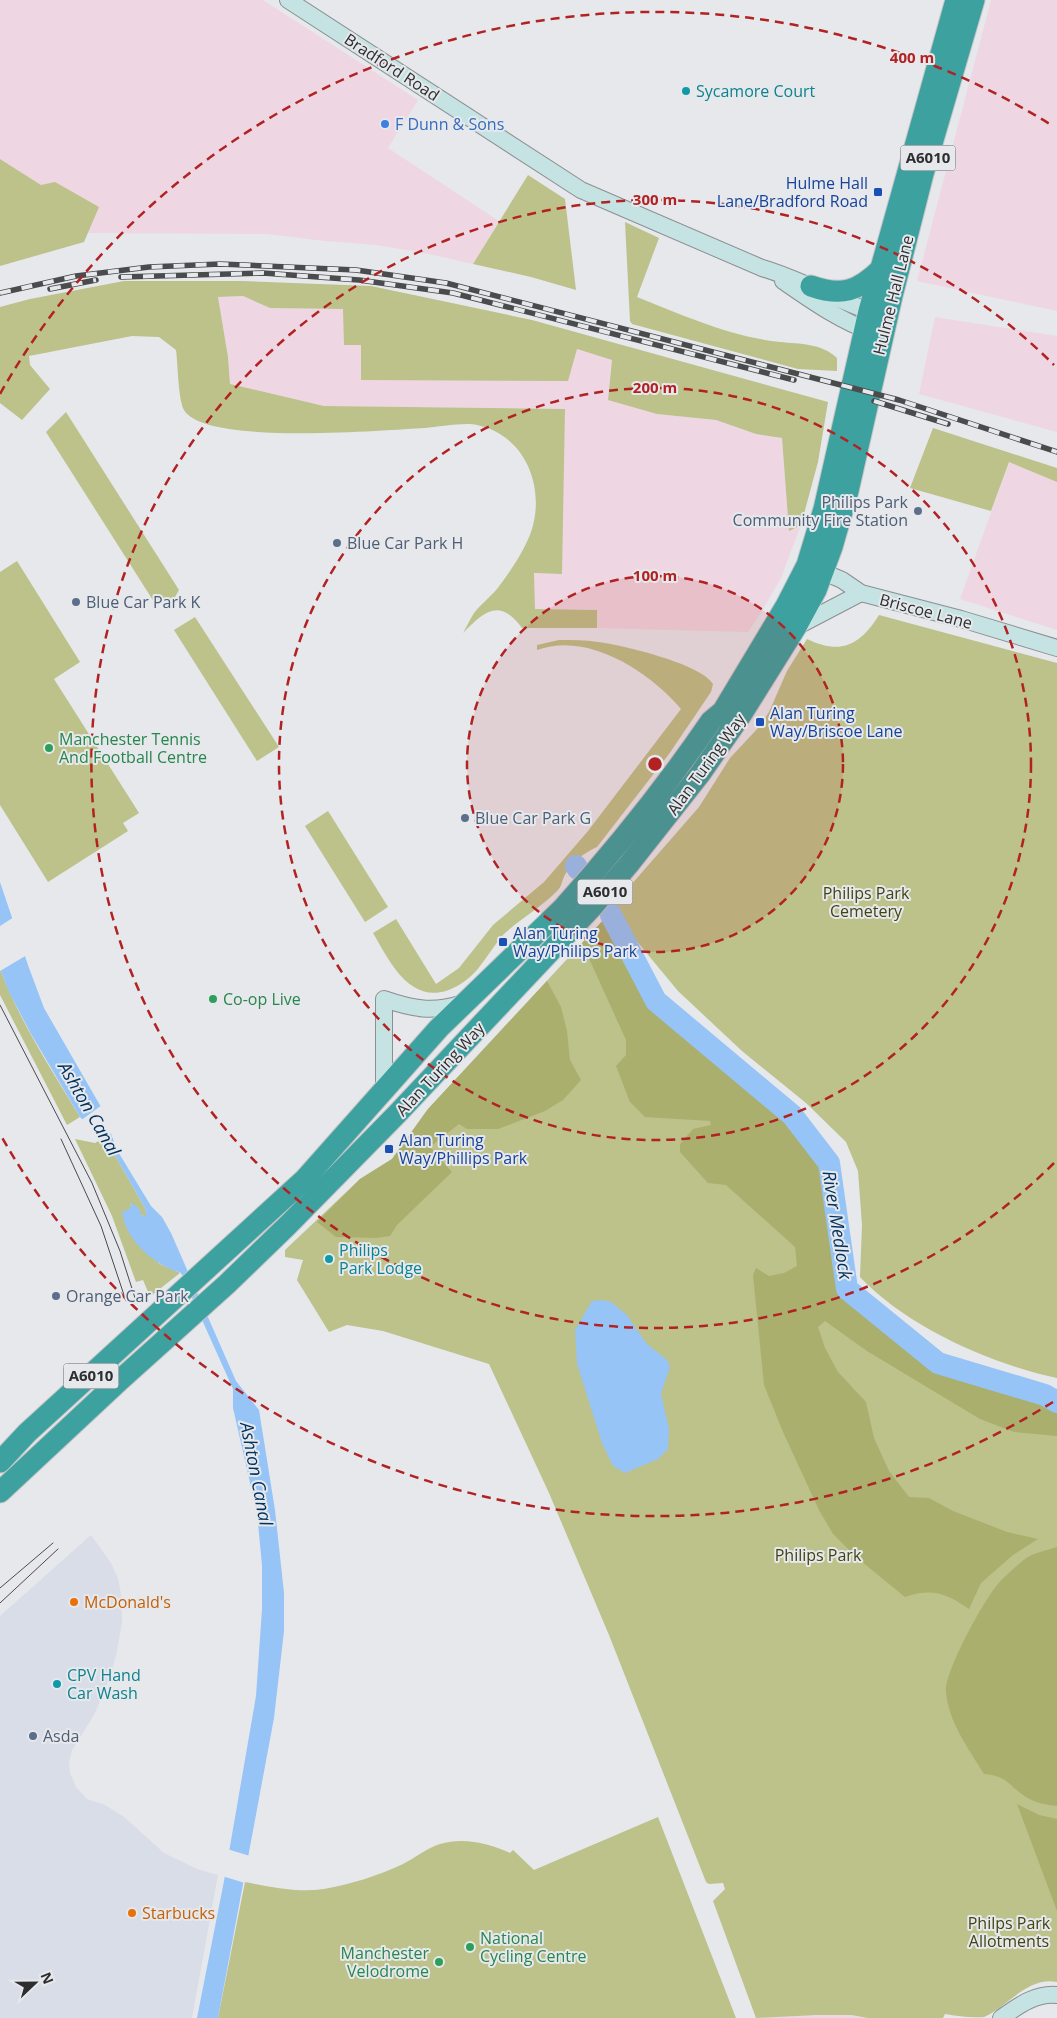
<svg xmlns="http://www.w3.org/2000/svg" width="1057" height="2018" viewBox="0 0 1057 2018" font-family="'Open Sans',sans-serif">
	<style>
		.built { fill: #d8dde8 }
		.industrial { fill: #eed7e2 }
		.green { fill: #bdc18a }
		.forest { fill: #aaaf6e }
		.water { fill: #96c4f6 }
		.pier { fill: #e6e8ec }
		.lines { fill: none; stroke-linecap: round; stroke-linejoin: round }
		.river { stroke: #96c4f6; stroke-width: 22 }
		.secondary-casing { stroke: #8c8e92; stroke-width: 18 }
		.highway-casing { stroke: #c4c4c5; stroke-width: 23 }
		.secondary { stroke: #c5e3e2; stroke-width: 16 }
		.highway { stroke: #3da1a0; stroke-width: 21 }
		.tram { stroke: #4a4b4c; stroke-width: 1 }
		.rail-casing { stroke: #4a4b4c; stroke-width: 5.5 }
		.rail { stroke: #e6e8ec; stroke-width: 4; stroke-dasharray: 11; stroke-linecap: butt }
		.ring { fill: none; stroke: #b22222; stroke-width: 2.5; stroke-dasharray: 9 6 }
		.culture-dot { fill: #0f9aa8; stroke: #e6e8ec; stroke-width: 2 }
		.shop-dot { fill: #3f7fe0; stroke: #e6e8ec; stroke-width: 2 }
		.transit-dot { fill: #1a4fb4; stroke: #e6e8ec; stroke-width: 2 }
		.service-dot { fill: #5c6f8a; stroke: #e6e8ec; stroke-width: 2 }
		.leisure-dot { fill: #2e9e5b; stroke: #e6e8ec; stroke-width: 2 }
		.food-dot { fill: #e8710a; stroke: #e6e8ec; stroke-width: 2 }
		.labels { text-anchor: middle; stroke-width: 4; stroke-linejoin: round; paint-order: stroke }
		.shield { fill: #e6e8ec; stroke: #646668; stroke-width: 1 }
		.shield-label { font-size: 15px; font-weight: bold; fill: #2d2e2f }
		.street-label { font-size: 16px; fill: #2d2e2f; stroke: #e6e8ec }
		.culture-label { font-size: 16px; fill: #0d838f; stroke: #e6e8ec; text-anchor: start }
		.shop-label { font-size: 16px; fill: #366cbe; stroke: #e6e8ec; text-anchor: start }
		.transit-label { font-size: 16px; fill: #164399; stroke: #e6e8ec; text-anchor: start }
		.service-label { font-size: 16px; fill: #4e5e75; stroke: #e6e8ec; text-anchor: start }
		.leisure-label { font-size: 16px; fill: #27864d; stroke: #e6e8ec; text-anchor: start }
		.park-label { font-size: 16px; fill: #414412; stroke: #e6e8ec }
		.food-label { font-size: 16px; fill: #c56008; stroke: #e6e8ec; text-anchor: start }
		.water-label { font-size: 18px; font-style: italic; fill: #00325e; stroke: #e6e8ec }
		.centre { fill: #b22222; stroke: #e6e8ec; stroke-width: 2.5 }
		.ring-label { font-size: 15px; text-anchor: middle; font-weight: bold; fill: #b22222; stroke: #e6e8ec; stroke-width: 4; stroke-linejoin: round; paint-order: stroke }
	</style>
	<rect width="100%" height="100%" fill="#e6e8ec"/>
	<!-- built -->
	<polygon class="built" points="91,1535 111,1563 118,1579 121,1594 122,1622 116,1656 106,1687 94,1715 72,1750 69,1762 70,1773 76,1787 87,1799 105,1805 124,1817 164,1853 197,1869 218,1875 192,2018 0,2018 0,1616"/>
	<!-- industrial -->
	<g class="industrial">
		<polygon points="0,0 263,0 418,100 388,148 499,221 473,264 424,253 376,245 325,241 266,234 88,233 98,207 41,185 0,159"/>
		<polygon points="991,0 1057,0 1057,311 917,281"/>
		<polygon points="243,296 270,308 343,309 361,345 361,380 576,349 612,360 608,399 657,414 716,420 756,434 782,438 789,530 801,525 781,578 762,611 748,632 597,628 597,610 535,609 534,573 561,574 565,409 324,406 230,384 228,357 218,297"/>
		<polygon points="935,317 1057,336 1057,432 919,394"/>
		<polygon points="1009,462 1057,482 1057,630 960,599"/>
		<polygon points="791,2015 851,2015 868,2018 763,2018"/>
	</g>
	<!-- green -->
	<g class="green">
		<polygon points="0,159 41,185 55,182 99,207 84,242 0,266"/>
		<polygon points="528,175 565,199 576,290 531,277 473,264"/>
		<path d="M625 222 659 238 637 297C683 315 730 337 780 342 800 344 821 343 837 358V371L798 369 632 324 630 321Z"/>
		<path d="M124 281H242L371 286 532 320 828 402 818 462 801 525 789 531 782 438 756 434 716 420 657 414 608 400 612 360 577 349 568 381 361 380V345H344L343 309 270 308 243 296 218 297 228 357 230 384 324 406 565 409 562 574 534 573 535 609 597 610V628H522C500 598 485 610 463 633 467 626 470 619 474 613 482 603 493 595 500 585 512 569 526 548 532 529 545 486 525 435 477 425 465 422 438 427 425 428 384 430 205 446 184 410 178 399 178 364 176 350L159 337 132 336 29 356 30 365 50 389 22 420 0 403V307L30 299Z"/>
		<polygon points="66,412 179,590 175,597 156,605 46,432"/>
		<polygon points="933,428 1057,468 1057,482 1009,462 991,511 910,488"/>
		<polygon points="17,561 80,662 54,679 139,813 123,823 128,831 48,882 0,805 0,572"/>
		<path d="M879 615 1057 663V1378C991 1364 907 1327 860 1277L862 1225 858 1171 846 1142 806 1103 742 1051 678 991 610 909 699 807 730 758 758 728 769 712 787 671 807 639C840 655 860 646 879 615Z"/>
		<polygon points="195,617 279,747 257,761 174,630"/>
		<path d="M559 640C572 640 585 640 598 642 622 645 702 664 713 684L711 692 669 754 597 847C584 853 573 861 566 873 562 879 562 886 558 890 541 908 519 919 502 936 493 947 486 959 477 970 469 979 458 987 446 991 408 1002 389 960 373 933L396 919 436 984 459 968 493 925 544 882 588 831 681 709C650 672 588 631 537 650V645Z"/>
		<polygon points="328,811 388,907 365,922 305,826"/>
		<path d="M607 916 654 1003 791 1117 827 1164 846 1289 937 1365 1044 1397 1057 1405V1982C1028 1976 1007 2007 984 2017 973 2018 956 2016 945 2014L943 2018H868L851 2015H816L756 2018 713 1901 725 1889 723 1883 709 1884 706 1882 609 1635 549 1493 489 1364 383 1331 347 1325 329 1332 297 1280 303 1260 285 1257V1250L360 1179 392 1159 428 1109Z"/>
		<path d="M0 969C20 1022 51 1069 80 1117L67 1125 0 995Z"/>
		<polygon points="75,1139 95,1143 100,1140 113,1152 145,1208 147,1217 141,1215 130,1203 141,1247 160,1264 180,1273 152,1295 149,1294 143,1280 136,1282 112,1216"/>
		<path d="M658 1817 736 2018H218L245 1882C271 1887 297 1893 324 1889 351 1884 378 1876 403 1864 415 1858 427 1848 440 1844 463 1837 489 1843 510 1853L513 1850 534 1870Z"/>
	</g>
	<!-- forest -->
	<g class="forest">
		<path d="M607 916 654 1003 791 1117 827 1164 846 1289 937 1365 1044 1397 1057 1405V1436L1014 1432 980 1419 867 1351 825 1321 818 1327 825 1348 838 1372 866 1402 874 1438 889 1471 909 1497 929 1498 953 1511 1007 1532 1038 1539 1013 1555 981 1583 969 1609C946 1593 932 1588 905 1597L856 1557 833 1534 819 1510 783 1432 764 1385 753 1275 756 1268 769 1276 784 1273 797 1266 795 1247 726 1185 708 1183 680 1152V1144L693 1129 711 1125 710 1121 645 1117 630 1102 616 1066 626 1055V1040L582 943Z"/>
		<polygon points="547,981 561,1007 567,1031 570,1060 581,1080 563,1100 545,1111 498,1129 467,1129 459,1124 430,1147 452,1172 397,1225 390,1236 376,1238 336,1237 317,1222 360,1179 392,1159 428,1109"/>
		<path d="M1057 1547V1806C1047 1805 1035 1803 1026 1797 1008 1786 1009 1776 984 1774 969 1749 948 1722 946 1691 945 1671 983 1602 997 1585 1005 1576 1018 1564 1028 1557 1037 1552 1048 1550 1057 1547Z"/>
		<polygon points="1017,1804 1039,1815 1057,1819 1057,1911"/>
	</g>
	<!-- water -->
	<g class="water">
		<path d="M0 882 29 968 44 1008 101 1107 117 1150 151 1206 162 1217 171 1233 236 1381 259 1410 275 1510 284 1593V1631L274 1718 218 2018H197L224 1881 256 1696 262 1609V1565L257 1513 233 1408V1389L181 1273C154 1265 126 1241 122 1212L131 1208 130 1202 140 1209 141 1215 146 1216 145 1208 113 1152 80 1117 31 1034 9 992 0 969Z"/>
		<polygon points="601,1300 611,1302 627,1315 646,1343 667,1360 670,1367 661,1394 669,1429 668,1449 658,1459 625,1473 613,1466 602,1443 577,1364 575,1330 592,1301"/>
	</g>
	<!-- pier -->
	<g class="pier">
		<polygon points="14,917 27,955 0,971 0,926"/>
		<polygon points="102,1105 113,1132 99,1142 80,1121"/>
		<polygon points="227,1849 250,1856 245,1883 222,1876"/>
	</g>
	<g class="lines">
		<!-- river -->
		<g class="river">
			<polyline points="576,866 578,869"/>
			<polyline points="611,915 656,1001 792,1115 829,1163 847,1289 938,1363 1045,1395 1057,1402"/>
		</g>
		<!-- secondary casing -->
		<g class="secondary-casing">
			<g id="secondary">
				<path d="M288 0 581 190 762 268C803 280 839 302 880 315"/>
				<path d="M783 281C812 301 840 321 874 333"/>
				<polyline points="814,568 842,580 861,593 961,619 1057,648"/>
				<polyline points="796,627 861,593"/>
				<path d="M384 1088V999C413 1009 433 1013 463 1003"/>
				<path d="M1001 2018C1018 2006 1035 1993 1057 1995"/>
			</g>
		</g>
		<!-- highway casing -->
		<g class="highway-casing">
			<g id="highway">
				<path d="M811 286C842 297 858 291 881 269"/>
				<path d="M0 1462 27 1433 305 1179 439 1028 563 908C616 849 666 787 711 721L723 711 786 606 807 565 824 509 869 311 956 0"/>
				<polyline points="0,1492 119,1381 227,1284 288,1225 397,1114 594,905 629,864 700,774 741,715 796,627 816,590 832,547 848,491 892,296 923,174 974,0"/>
			</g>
		</g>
		<!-- secondary -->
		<use href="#secondary" class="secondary"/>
		<!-- highway -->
		<use href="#highway" class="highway"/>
		<!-- tram -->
		<g class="tram">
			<polyline points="0,1005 92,1183 120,1251 135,1298"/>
			<polyline points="61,1139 101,1226 126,1301"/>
			<polyline points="0,1588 53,1543"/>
			<polyline points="0,1603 58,1549"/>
		</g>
		<!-- rail casing -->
		<g class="rail-casing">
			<g id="rail">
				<polyline points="121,277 263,273 359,280 453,293 794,380"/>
				<polyline points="50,289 96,280"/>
				<polyline points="0,293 76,276 149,267 220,264 356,270 446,283 899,400 1057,452"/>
				<polyline points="874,401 948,424"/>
			</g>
		</g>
		<!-- rail -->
		<use href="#rail" class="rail"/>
	</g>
	<!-- distance rings -->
	<circle cx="655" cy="764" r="188" fill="#b22222" fill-opacity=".12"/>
	<g class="ring">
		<circle cx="655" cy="764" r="188"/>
		<circle cx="655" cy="764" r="376"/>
		<path d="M1054 1163A564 564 0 1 1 1054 365"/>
		<path d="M1053 1402A752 752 0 0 1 0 1134M0 394A752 752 0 0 1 1053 126"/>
	</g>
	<!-- markers -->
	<g class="culture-dot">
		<circle cx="686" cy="91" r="5"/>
		<circle cx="329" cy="1259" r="5"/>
		<circle cx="57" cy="1684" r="5"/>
	</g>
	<circle class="shop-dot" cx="385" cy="124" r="5"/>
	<g class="transit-dot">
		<rect x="873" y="187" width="10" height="10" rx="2.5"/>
		<rect x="755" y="717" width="10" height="10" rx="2.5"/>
		<rect x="498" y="937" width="10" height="10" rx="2.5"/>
		<rect x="384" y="1144" width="10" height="10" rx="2.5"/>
	</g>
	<g class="service-dot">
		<circle cx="918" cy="511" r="5"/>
		<circle cx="337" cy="543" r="5"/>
		<circle cx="76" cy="602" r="5"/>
		<circle cx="465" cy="818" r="5"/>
		<circle cx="56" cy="1296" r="5"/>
		<circle cx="33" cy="1736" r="5"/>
	</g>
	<g class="leisure-dot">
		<circle cx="49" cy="748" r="5"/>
		<circle cx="213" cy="999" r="5"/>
		<circle cx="470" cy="1947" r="5"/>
		<circle cx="439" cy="1962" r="5"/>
	</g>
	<g class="food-dot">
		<circle cx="74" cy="1602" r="5"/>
		<circle cx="132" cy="1913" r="5"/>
	</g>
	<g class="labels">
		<!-- shield labels -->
		<g class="shield">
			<rect x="900.5" y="145.5" width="55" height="25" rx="4"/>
			<rect x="577.5" y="879.5" width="55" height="25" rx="4"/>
			<rect x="63.5" y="1363.5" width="55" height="25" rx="4"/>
		</g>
		<g class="shield-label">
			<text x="928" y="163">A6010</text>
			<text x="605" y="897">A6010</text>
			<text x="91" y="1381">A6010</text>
		</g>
		<!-- street labels -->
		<g class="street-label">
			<text transform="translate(392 67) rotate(33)" y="6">Bradford Road</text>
			<text transform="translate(893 295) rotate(-76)" y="6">Hulme Hall Lane</text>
			<text transform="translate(926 611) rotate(15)" y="6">Briscoe Lane</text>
			<text transform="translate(706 764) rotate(-54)" y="6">Alan Turing Way</text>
			<text transform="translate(440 1069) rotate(-47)" y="6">Alan Turing Way</text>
		</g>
		<!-- culture labels -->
		<g class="culture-label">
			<text x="696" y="97">Sycamore Court</text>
			<text x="339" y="1256">Philips<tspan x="339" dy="18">Park Lodge</tspan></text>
			<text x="67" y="1681">CPV Hand<tspan x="67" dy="18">Car Wash</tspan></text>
		</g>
		<!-- shop labels -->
		<g class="shop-label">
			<text x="395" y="130">F Dunn &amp; Sons</text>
		</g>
		<!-- transit labels -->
		<g class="transit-label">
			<text x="868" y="189" text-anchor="end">Hulme Hall<tspan x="868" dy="18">Lane/Bradford Road</tspan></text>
			<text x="770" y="719">Alan Turing<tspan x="770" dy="18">Way/Briscoe Lane</tspan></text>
			<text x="513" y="939">Alan Turing<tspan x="513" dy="18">Way/Philips Park</tspan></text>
			<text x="399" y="1146">Alan Turing<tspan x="399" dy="18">Way/Phillips Park</tspan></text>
		</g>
		<!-- service labels -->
		<g class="service-label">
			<text x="908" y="508" text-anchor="end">Philips Park<tspan x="908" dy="18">Community Fire Station</tspan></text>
			<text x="347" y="549">Blue Car Park H</text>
			<text x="86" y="608">Blue Car Park K</text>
			<text x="475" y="824">Blue Car Park G</text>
			<text x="66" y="1302">Orange Car Park</text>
			<text x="43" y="1742">Asda</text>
		</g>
		<!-- leisure labels -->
		<g class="leisure-label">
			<text x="59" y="745">Manchester Tennis<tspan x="59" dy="18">And Football Centre</tspan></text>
			<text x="223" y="1005">Co-op Live</text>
			<text x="480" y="1944">National<tspan x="480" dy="18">Cycling Centre</tspan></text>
			<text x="429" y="1959" text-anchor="end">Manchester<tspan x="429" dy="18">Velodrome</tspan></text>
		</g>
		<!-- park labels -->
		<g class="park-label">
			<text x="866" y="899">Philips Park<tspan x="866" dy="18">Cemetery</tspan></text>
			<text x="818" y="1561">Philips Park</text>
			<text x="1009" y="1929">Philps Park<tspan x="1009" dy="18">Allotments</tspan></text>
		</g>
		<!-- food labels -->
		<g class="food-label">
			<text x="84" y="1608">McDonald's</text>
			<text x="142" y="1919">Starbucks</text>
		</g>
		<!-- water labels -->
		<g class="water-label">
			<text transform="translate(89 1109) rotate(60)" y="6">Ashton Canal</text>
			<text transform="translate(837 1225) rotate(81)" y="6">River Medlock</text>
			<text transform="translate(256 1474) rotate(79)" y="6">Ashton Canal</text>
		</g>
	</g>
	<circle cx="655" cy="764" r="8" class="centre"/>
	<g class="ring-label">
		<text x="912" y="63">400 m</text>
		<text x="655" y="205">300 m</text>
		<text x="655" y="393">200 m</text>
		<text x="655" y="581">100 m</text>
	</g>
	<!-- north arrow -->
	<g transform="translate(35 1983) rotate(68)" stroke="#e6e8ec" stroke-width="4" paint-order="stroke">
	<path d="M0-4L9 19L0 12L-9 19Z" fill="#2d2e2f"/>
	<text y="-8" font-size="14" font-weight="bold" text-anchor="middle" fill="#2d2e2f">N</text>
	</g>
</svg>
